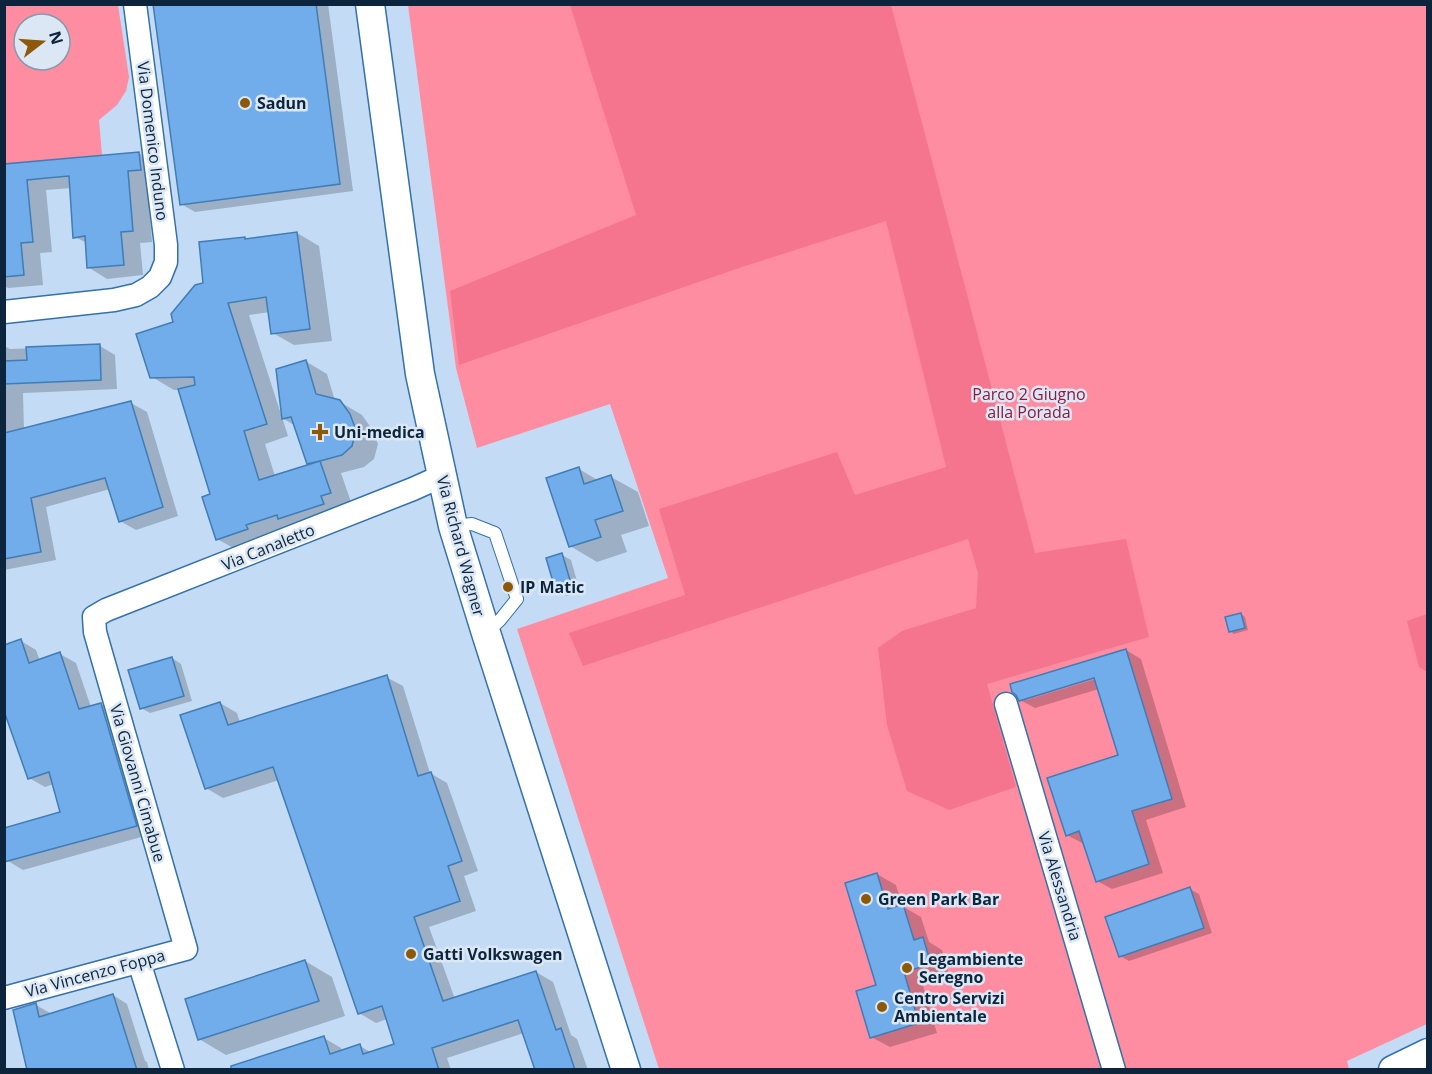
<svg xmlns="http://www.w3.org/2000/svg" width="1432" height="1074" viewBox="0 0 1432 1074" font-family="'Open Sans',sans-serif">
	<style>
		.green { fill: #fe8da2; fill-rule: evenodd }
		.forest { fill: #f5758f }
		.shadow { fill: #0003; fill-rule: evenodd }
		.building { fill: #70adea; stroke: #407cb6; stroke-width: 1.5 }
		.lines { fill: none; stroke-linecap: round; stroke-linejoin: round }
		.service-casing { stroke: #3471a9; stroke-width: 14 }
		.minor-casing { stroke: #3471a9; stroke-width: 25 }
		.tertiary-casing { stroke: #3471a9; stroke-width: 31 }
		.service { stroke: #fff; stroke-width: 12 }
		.minor { stroke: #fff; stroke-width: 22 }
		.tertiary { stroke: #fff; stroke-width: 28 }
		.poi-dot { fill: #8d5908; stroke: #dbe7f4; stroke-width: 2 }
		.labels { text-anchor: middle; stroke-width: 5; stroke-linejoin: round; paint-order: stroke }
		.poi-label { font-size: 16px; font-weight: bold; fill: #0c253d; stroke: #dbe7f4; text-anchor: start }
		.street-label { font-size: 16px; fill: #0c253d; stroke: #dbe7f4 }
		.park-label { font-size: 16px; fill: #8d1a3d; stroke: #dbe7f4 }
	</style>
	<rect width="100%" height="100%" fill="#c3dbf5"/>
	<!-- green -->
	<g class="green">
		<path d="M5 5H118L129 77 126 91 117 105 99 120 102 155 5 164ZM24 24H60V60H24Z"/>
		<polygon points="408,5 1427,5 1427,1024 1347,1061 1349,1069 659,1069 517,629 668,578 610,404 477,448 456,368"/>
	</g>
	<!-- forest -->
	<g class="forest">
		<polygon points="570,5 891,5 1035,553 1126,539 1149,637 987,684 1016,787 949,810 907,791 887,725 878,648 902,631 976,608 978,573 968,539 583,666 569,633 685,595 659,509 837,452 855,495 946,467 886,221 742,267 459,365 450,291 636,215"/>
		<polygon points="1427,614 1428,614 1427,672 1419,667 1407,621"/>
	</g>
	<!-- shadow -->
	<g class="shadow">
		<polygon points="160,4 328,4 353,191 195,212 181,204"/>
		<polygon points="139,153 158,165 147,181 152,242 140,243 143,275 107,279 88,267 87,243 75,237 71,188 46,190 52,252 40,253 43,285 8,288 4,286 4,166"/>
		<polygon points="297,233 319,246 332,341 294,345 273,333 270,312 249,315 288,436 265,444 275,476 312,465 308,463 294,425 282,418 305,361 327,374 335,401 340,402 362,415 371,428 378,444 374,459 364,467 341,473 352,505 239,551 217,539 212,495 179,390 174,390 152,377 175,323 204,284 245,238 248,240"/>
		<polygon points="4,346 10,349 100,346 115,355 117,389 23,393 24,430 131,403 147,412 178,516 136,530 120,521 110,489 46,507 56,560 4,570"/>
		<polygon points="579,469 599,481 611,477 638,492 649,526 621,535 627,552 597,562 570,546"/>
		<polygon points="562,555 571,560 580,592 567,596 557,591"/>
		<polygon points="1241,614 1245,617 1248,630 1234,634 1230,631"/>
		<polygon points="21,641 36,650 40,661 60,654 76,663 91,707 101,704 117,713 152,834 23,870 8,861 62,813 54,784 45,787 29,778"/>
		<path d="M1126 650 1141 659 1186 807 1146 820 1163 873 1112 889 1097 881 1084 842 1082 843 1067 835 1120 756 1099 689 1035 708 1020 700ZM1101 674 1102 677 1026 700V697Z"/>
		<polygon points="172,658 181,664 192,701 150,713 141,708"/>
		<polygon points="386,677 403,686 430,773 447,783 478,871 464,876 476,911 429,927 455,999 536,972 553,982 571,1035 577,1039 588,1070 536,1070 524,1033 447,1058 451,1070 224,1070 324,1038 341,1048 342,1051 360,1046 372,1053 396,1045 387,1019 376,1023 359,1013 279,780 223,798 206,788 220,703 237,713 240,723"/>
		<polygon points="877,874 896,885 902,906 921,917 929,942 942,950 949,974 922,982 937,1033 890,1047 871,1037 878,986"/>
		<polygon points="1190,889 1199,894 1212,933 1129,961 1120,956"/>
		<polygon points="305,961 332,977 345,1016 226,1055 199,1039"/>
		<polygon points="113,995 127,1004 145,1061 147,1062 149,1070 81,1070"/>
		<polygon points="36,1005 50,1013 62,1070 28,1070"/>
	</g>
	<!-- building -->
	<g class="building">
		<polygon points="153,4 316,4 340,184 180,205"/>
		<polygon points="139,152 141,170 128,171 133,231 121,232 124,265 87,268 85,236 73,238 69,176 47,178 27,180 33,242 21,243 24,275 4,277 4,164"/>
		<polygon points="297,232 310,329 271,334 266,297 228,303 267,424 244,431 259,480 320,461 307,464 291,417 282,419 276,369 306,360 316,394 340,400 350,414 356,430 352,446 342,455 320,461 331,493 321,496 324,504 278,519 277,515 246,525 248,529 216,540 202,497 210,494 178,389 195,385 194,377 150,378 136,334 173,322 171,314 195,285 203,283 199,242 245,237 245,239"/>
		<polygon points="100,344 101,380 4,384 4,361 27,360 26,347"/>
		<polygon points="131,401 163,507 119,522 105,478 31,498 41,552 4,559 4,433"/>
		<polygon points="579,467 584,484 611,475 623,511 595,520 601,537 569,547 546,478"/>
		<polygon points="562,553 572,587 556,592 546,558"/>
		<polygon points="1241,613 1245,628 1229,632 1225,617"/>
		<polygon points="21,639 29,663 60,652 79,709 101,703 137,826 4,862 4,828 60,812 49,772 28,779 4,711 4,645"/>
		<polygon points="1126,649 1172,799 1132,811 1149,864 1096,882 1079,831 1066,836 1047,778 1118,755 1094,678 1019,701 1016,695 1012,692 1010,684"/>
		<polygon points="172,657 184,696 140,709 128,670"/>
		<polygon points="387,675 418,776 431,772 462,861 448,866 460,901 414,917 443,1001 536,971 556,1030 561,1028 575,1070 535,1070 518,1020 432,1048 439,1070 231,1070 231,1066 324,1036 330,1054 360,1044 363,1054 394,1044 382,1006 358,1014 273,767 205,789 180,715 220,702 228,725"/>
		<polygon points="877,873 888,909 903,904 914,940 923,937 931,964 904,972 919,1023 870,1038 856,991 876,985 845,883"/>
		<polygon points="1190,887 1204,928 1119,957 1105,917"/>
		<polygon points="305,960 319,1001 198,1040 185,999"/>
		<polygon points="113,994 137,1070 27,1070 13,1010 36,1003 39,1017"/>
	</g>
	<g class="lines">
		<!-- service casing -->
		<g class="service-casing">
			<polyline id="service" points="453,526 472,524 495,533 517,599 500,620 486,633"/>
		</g>
		<!-- minor casing -->
		<g class="minor-casing">
			<g id="minor">
				<polyline points="4,312 114,300 136,295 150,287 160,277 166,262 166,245 135,4"/>
				<polyline points="1006,704 1114,1070"/>
				<polyline points="139,962 173,1070"/>
				<polyline points="4,998 186,949 95,632 94,617 106,610 413,489 442,476"/>
			</g>
		</g>
		<!-- tertiary casing -->
		<g class="tertiary-casing">
			<g id="tertiary">
				<polyline points="370,4 420,374 453,526 486,633 626,1070"/>
				<polyline points="1393,1070 1428,1053"/>
			</g>
		</g>
		<!-- service -->
		<use href="#service" class="service"/>
		<!-- minor -->
		<use href="#minor" class="minor"/>
		<!-- tertiary -->
		<use href="#tertiary" class="tertiary"/>
	</g>
	<!-- markers -->
	<g class="poi-dot">
		<circle cx="245" cy="103" r="6"/>
		<path d="M317 423h6v6h6v6h-6v6h-6v-6h-6v-6h6z"/>
		<circle cx="508" cy="587" r="6"/>
		<circle cx="866" cy="899" r="6"/>
		<circle cx="411" cy="954" r="6"/>
		<circle cx="907" cy="968" r="6"/>
		<circle cx="882" cy="1007" r="6"/>
	</g>
	<g class="labels">
		<!-- poi labels -->
		<g class="poi-label">
			<text x="257" y="109">Sadun</text>
			<text x="334" y="438">Uni-medica</text>
			<text x="520" y="593">IP Matic</text>
			<text x="878" y="905">Green Park Bar</text>
			<text x="423" y="960">Gatti Volkswagen</text>
			<text x="919" y="965">Legambiente<tspan x="919" dy="18">Seregno</tspan></text>
			<text x="894" y="1004">Centro Servizi<tspan x="894" dy="18">Ambientale</tspan></text>
		</g>
		<!-- street labels -->
		<g class="street-label">
			<text transform="translate(153 141) rotate(83)" y="6">Via Domenico Induno</text>
			<text transform="translate(461 546) rotate(75)" y="6">Via Richard Wagner</text>
			<text transform="translate(268 547) rotate(-22)" y="6">Via Canaletto</text>
			<text transform="translate(138 783) rotate(74)" y="6">Via Giovanni Cimabue</text>
			<text transform="translate(1060 886) rotate(73)" y="6">Via Alessandria</text>
			<text transform="translate(95 973) rotate(-15)" y="6">Via Vincenzo Foppa</text>
		</g>
		<!-- park labels -->
		<g class="park-label">
			<text x="1029" y="400">Parco 2 Giugno<tspan x="1029" dy="18">alla Porada</tspan></text>
		</g>
	</g>
	<!-- border -->
	<rect width="1432" height="1074" fill="none" stroke="#0c253d" stroke-width="12"/>
	<!-- north arrow -->
	<g transform="translate(42 42) rotate(73)"><circle r="28" fill="#dbe7f4" stroke="#8899ab" stroke-width="1.5"/>
	<path d="M0-4.5L10 22L0 15L-10 22Z" fill="#8d5908"/>
	<text y="-9" font-size="16" font-weight="bold" text-anchor="middle" fill="#0c253d">N</text>
	</g>
</svg>
